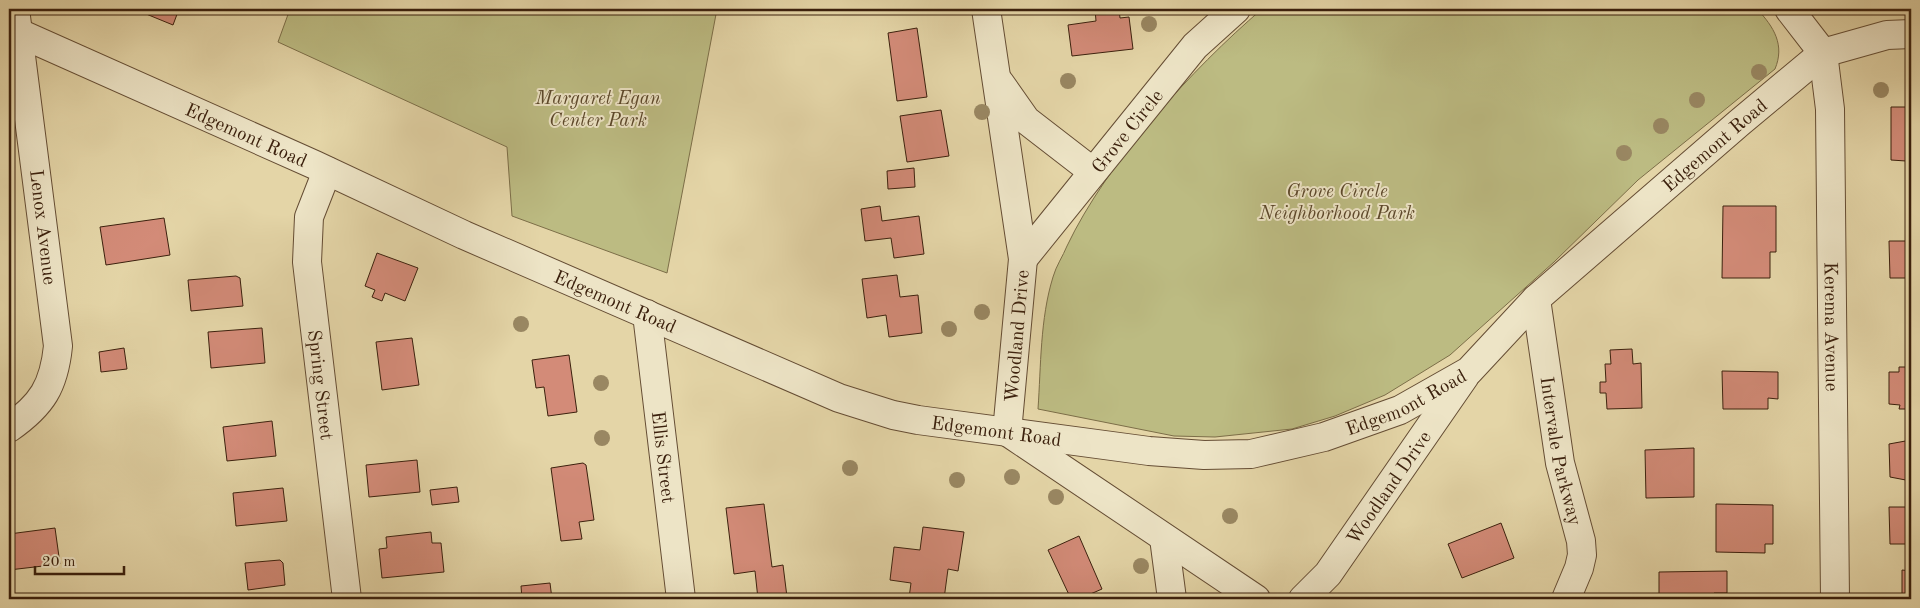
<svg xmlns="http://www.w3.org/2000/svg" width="1920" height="608" viewBox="0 0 1920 608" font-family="'Old Standard TT',serif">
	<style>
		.green { fill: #bcbb82; stroke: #7c6e48 }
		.building { fill: #d38b78; stroke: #3b200d }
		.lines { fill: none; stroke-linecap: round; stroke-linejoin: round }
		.minor-casing { stroke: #654d34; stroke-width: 30 }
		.minor { stroke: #ede4c6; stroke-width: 28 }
		.tree { fill: #998762 }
		.labels { text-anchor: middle; stroke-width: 4; stroke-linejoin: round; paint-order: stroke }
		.park-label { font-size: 19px; font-style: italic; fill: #5b472a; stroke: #ede4c6 }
		.street-label { font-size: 19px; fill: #3b200d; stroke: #ede4c6 }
	</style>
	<rect width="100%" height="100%" fill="#e4d5a7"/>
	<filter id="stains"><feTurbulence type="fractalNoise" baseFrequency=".004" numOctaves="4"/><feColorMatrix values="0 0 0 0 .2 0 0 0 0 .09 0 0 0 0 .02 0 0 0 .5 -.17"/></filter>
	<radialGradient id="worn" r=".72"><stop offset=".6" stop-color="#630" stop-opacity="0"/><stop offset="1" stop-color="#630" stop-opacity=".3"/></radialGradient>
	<!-- green -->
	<g class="green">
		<polygon points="290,9 717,9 667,273 512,216 507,147 278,42"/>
		<path d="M1262 9H1757C1774 27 1785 45 1775 69L1638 180 1554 262 1450 355 1385 395 1335 416 1292 429 1215 437 1174 436 1038 409C1041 366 1040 319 1053 277 1056 266 1063 256 1067 246 1107 162 1192 69 1262 9Z"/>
	</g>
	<!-- building -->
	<g class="building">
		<polygon points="134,9 179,9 173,25"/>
		<polygon points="1095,9 1119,9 1120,18 1129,17 1133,49 1072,56 1068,25 1096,21"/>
		<polygon points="917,28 927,97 897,101 888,33"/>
		<polygon points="1891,107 1911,107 1911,170 1906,169 1906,161 1891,160"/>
		<polygon points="941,110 949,156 907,162 900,116"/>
		<polygon points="914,168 915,187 888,189 887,171"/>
		<polygon points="880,206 882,221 919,216 924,254 894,258 891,238 865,241 861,209"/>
		<polygon points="1723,206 1776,206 1776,252 1770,252 1770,278 1722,278"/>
		<polygon points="164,218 170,255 106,265 100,227"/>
		<polygon points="1889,241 1911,241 1911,278 1890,278"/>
		<polygon points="377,253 418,268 405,301 385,293 382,301 372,297 375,290 365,286"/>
		<polygon points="897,275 900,297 918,295 922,333 889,337 886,315 867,318 862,279"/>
		<polygon points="236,276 240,278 243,306 191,311 188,280"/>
		<polygon points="262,328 265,363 211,368 208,332"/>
		<polygon points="412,338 419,385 382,390 376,342"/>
		<polygon points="124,348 127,369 101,372 99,352"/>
		<polygon points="1632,349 1633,364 1641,363 1642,408 1607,409 1606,393 1600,393 1600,382 1606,382 1605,364 1611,364 1610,350"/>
		<polygon points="569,355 577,412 548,416 544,387 536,388 532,360"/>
		<polygon points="1899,367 1911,367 1911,409 1899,409 1900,405 1889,404 1889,372 1899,372"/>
		<polygon points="1722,371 1778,372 1778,399 1768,398 1768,409 1723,409"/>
		<polygon points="272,421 276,456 227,461 223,427"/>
		<polygon points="1911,440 1911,481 1890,477 1889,444"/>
		<polygon points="1694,448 1694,497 1646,498 1645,450"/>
		<polygon points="417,460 420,492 369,497 366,465"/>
		<polygon points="583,463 586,465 594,520 579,522 582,539 561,541 551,468"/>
		<polygon points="457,487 459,502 432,505 430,490"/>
		<polygon points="283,488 287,521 236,526 233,493"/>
		<polygon points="764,504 772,567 783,565 787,597 758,599 755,571 734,574 726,508"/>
		<polygon points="1716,504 1773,505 1773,544 1765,544 1765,553 1716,552"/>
		<polygon points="1889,507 1911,507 1911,544 1890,544"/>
		<polygon points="1501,523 1514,558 1462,578 1448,544"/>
		<polygon points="923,527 964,532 958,571 948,569 944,599 909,598 911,583 890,580 894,547 920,550"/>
		<polygon points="55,528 60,564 9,570 9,534"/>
		<polygon points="431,532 432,543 441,543 444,572 382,578 379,549 387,548 386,537"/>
		<polygon points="1079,536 1102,589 1079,599 1071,599 1048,550"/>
		<polygon points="280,560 283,563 285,585 248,590 245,563"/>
		<polygon points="1902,570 1911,571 1911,599 1902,599"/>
		<polygon points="1727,571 1727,593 1714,593 1714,599 1659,599 1659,572"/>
		<polygon points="550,583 552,599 522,599 521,586"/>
		<polygon points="72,594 73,599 26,599"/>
		<polygon points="445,595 445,599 413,599"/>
	</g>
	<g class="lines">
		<!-- minor casing -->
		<g class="minor-casing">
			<g id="minor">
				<polyline points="986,9 1023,259 1007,432"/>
				<polyline points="1789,9 1823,53"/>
				<path id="s1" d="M19 33 315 165 464 235 839 398 893 415 918 420 1149 451 1204 455 1251 454 1324 437 1400 410 1469 371 1536 299 1739 123 1823 53 1887 35 1911 34"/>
				<path id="s2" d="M1823 53 1830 109 1835 599"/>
				<polyline points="1000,83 1026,120 1092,171"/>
				<path id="s3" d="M327 171 309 217 307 262 347 599"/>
				<path id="s4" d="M1023 259 1195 46 1236 9"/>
				<path id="s5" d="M1536 299 1560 463 1581 541 1582 555 1579 568 1566 599"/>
				<path id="s6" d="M647 314 681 599"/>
				<path d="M9 428C42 405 54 386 58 346L15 9"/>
				<polyline points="1012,435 1256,599"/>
				<polyline points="1164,538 1172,599"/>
				<path id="s7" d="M1303 599 1328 574 1465 376"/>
			</g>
		</g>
		<!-- minor -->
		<use href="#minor" class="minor"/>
	</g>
	<!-- trees -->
	<g class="tree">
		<circle cx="1149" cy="24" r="8"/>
		<circle cx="1759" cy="72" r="8"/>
		<circle cx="1068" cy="81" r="8"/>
		<circle cx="1881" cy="90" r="8"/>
		<circle cx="1697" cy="100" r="8"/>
		<circle cx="982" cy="112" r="8"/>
		<circle cx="1661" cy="126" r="8"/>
		<circle cx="1624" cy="153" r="8"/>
		<circle cx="982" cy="312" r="8"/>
		<circle cx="521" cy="324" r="8"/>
		<circle cx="949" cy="329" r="8"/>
		<circle cx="601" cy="383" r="8"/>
		<circle cx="602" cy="438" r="8"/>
		<circle cx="850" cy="468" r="8"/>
		<circle cx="1012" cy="477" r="8"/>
		<circle cx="957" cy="480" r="8"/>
		<circle cx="1056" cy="497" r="8"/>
		<circle cx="1230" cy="516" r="8"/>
		<circle cx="1141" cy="566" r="8"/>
	</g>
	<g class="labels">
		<!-- park labels -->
		<g class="park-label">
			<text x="598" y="104">Margaret Egan<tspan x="598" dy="22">Center Park</tspan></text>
			<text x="1337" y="197">Grove Circle<tspan x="1337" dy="22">Neighborhood Park</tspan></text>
		</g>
		<!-- street labels -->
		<g class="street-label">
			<text dy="7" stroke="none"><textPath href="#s4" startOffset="165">Grove Circle</textPath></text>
			<text dy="7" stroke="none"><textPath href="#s1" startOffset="249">Edgemont Road</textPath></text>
			<text dy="7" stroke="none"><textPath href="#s1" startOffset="1884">Edgemont Road</textPath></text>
			<text transform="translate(44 227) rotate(83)" y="7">Lenox Avenue</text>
			<text dy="7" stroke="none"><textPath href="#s1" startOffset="654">Edgemont Road</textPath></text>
			<text dy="7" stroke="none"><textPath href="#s2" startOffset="274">Kerema Avenue</textPath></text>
			<text transform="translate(1016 336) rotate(-85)" y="7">Woodland Drive</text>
			<text dy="7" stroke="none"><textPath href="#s3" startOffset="218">Spring Street</textPath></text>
			<text dy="7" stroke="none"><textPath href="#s1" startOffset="1479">Edgemont Road</textPath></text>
			<text dy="7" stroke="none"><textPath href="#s1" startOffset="1059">Edgemont Road</textPath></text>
			<text dy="7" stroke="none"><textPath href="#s5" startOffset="154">Intervale Parkway</textPath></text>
			<text dy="7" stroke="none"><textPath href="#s6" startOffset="144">Ellis Street</textPath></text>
			<text dy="7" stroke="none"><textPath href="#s7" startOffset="141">Woodland Drive</textPath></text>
		</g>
	</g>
	<!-- margin -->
	<rect width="1920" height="608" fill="none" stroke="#e4d5a7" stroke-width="30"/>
	<rect x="10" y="10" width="1900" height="588" fill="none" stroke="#3b200d" stroke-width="2.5"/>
	<rect x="15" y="15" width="1890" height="578" fill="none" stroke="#3b200d"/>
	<!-- scale -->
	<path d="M35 566v8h89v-8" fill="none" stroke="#3b200d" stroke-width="2.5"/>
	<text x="42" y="566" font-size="15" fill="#3b200d" stroke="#ede4c6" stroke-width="4" paint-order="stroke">20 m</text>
	<rect width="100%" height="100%" filter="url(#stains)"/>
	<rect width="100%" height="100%" fill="url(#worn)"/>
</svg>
